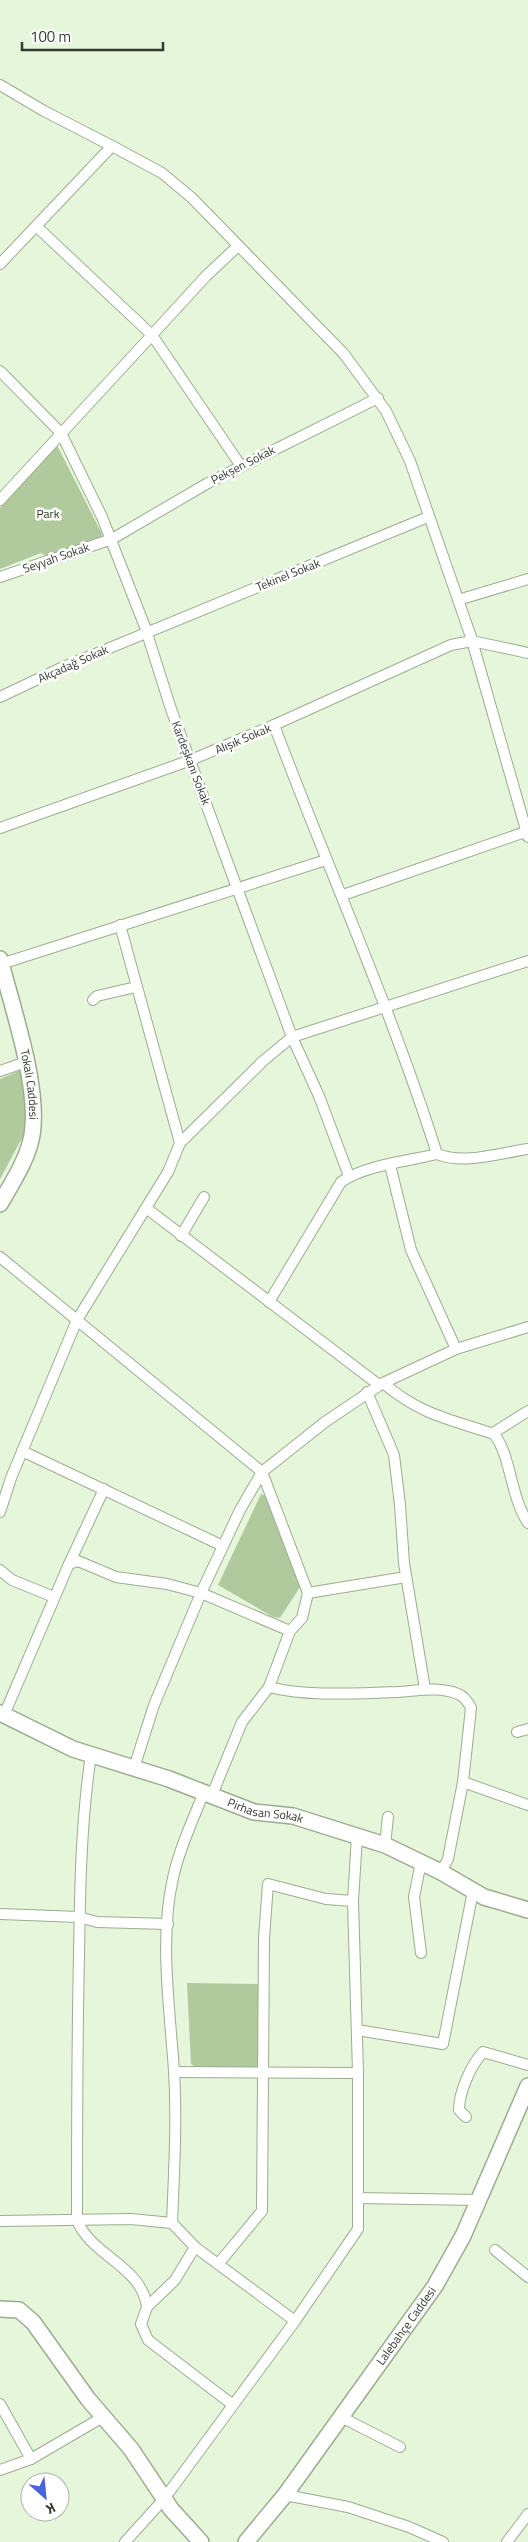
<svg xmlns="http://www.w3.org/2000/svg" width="528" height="2542" viewBox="0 0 528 2542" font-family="'Titillium Web',sans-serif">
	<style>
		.green { fill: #b0ca9e }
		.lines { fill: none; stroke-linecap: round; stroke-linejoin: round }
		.street-casing { stroke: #9cac91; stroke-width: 12 }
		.secondary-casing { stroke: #9cac91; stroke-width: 18 }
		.street { stroke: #fff; stroke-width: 10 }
		.secondary { stroke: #fff; stroke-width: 15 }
		.labels { text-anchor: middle; stroke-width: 5; stroke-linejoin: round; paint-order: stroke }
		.street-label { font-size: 12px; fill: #32392e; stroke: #fff }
		.park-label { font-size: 12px; fill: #253d10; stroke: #fff }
	</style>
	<rect width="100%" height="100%" fill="#e5f6da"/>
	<!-- green -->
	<g class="green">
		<polygon points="57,445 102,534 101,538 50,558 41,553 0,569 0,508"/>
		<polygon points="21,1070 28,1096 28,1127 0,1179 0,1079"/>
		<polygon points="261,1494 268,1497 299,1580 300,1587 280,1618 273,1617 218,1585"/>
		<polygon points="187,1983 263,1984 263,2062 258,2068 197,2068 191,2064"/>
	</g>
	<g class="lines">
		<!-- street casing -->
		<g class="street-casing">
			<g id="street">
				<polyline points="0,85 44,111 112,146"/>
				<polyline points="36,226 152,335 206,276 238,246"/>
				<polyline points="0,264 112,146 162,173 192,198 344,354 386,411 410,461 471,637 528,837"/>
				<polyline points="0,371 61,433 102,517 145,627 171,709 292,1037 319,1096 349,1176"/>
				<polyline points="0,500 152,335 241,466"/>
				<polyline points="0,577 112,539 208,483 378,398"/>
				<polyline points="458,600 528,579"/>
				<polyline points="0,697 61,668 428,517"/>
				<path d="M274 725C328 869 391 1008 437 1154 465 1165 499 1153 528 1149"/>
				<polyline points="0,828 191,760 274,725 451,645 472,641 528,653"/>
				<polyline points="343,895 528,831"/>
				<polyline points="1,964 326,860"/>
				<polyline points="93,1000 97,996 136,987"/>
				<polyline points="0,1071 26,1062"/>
				<polyline points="180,1143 263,1061 292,1037 528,961"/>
				<polyline points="390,1165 411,1250 456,1349"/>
				<polyline points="146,1208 379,1385"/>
				<polyline points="181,1236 204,1197"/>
				<polyline points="0,1257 262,1472 308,1593 302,1618 290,1631 269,1687 242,1722 212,1795"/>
				<path d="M269 1302 341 1182C365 1165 409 1161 437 1154"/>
				<path d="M383 1383C421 1415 449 1419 494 1434 511 1455 510 1496 528 1523"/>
				<polyline points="367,1392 394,1455 400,1505 404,1563 425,1689"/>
				<polyline points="493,1433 528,1411"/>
				<polyline points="22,1451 223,1546"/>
				<polyline points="0,1512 11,1478 77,1320 168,1172 180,1143 120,925"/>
				<polyline points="69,1564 104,1489"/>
				<polyline points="0,1570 12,1580 54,1597"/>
				<polyline points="308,1593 406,1577"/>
				<path d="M269 1687C307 1697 357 1693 397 1692 417 1691 438 1686 458 1694 464 1696 468 1702 471 1708L463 1782 448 1859 441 1872"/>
				<polyline points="4,1715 69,1564 78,1561 116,1577 167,1584 201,1593 290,1631"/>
				<polyline points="517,1732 528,1729"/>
				<path d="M91 1755C81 1821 80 1888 79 1955 77 2043 77 2131 77 2220 91 2256 142 2266 147 2307"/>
				<polyline points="134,1768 154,1705 201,1593 240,1510 262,1472 325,1422 383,1383 456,1349 528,1327"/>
				<polyline points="463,1782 528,1805"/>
				<polyline points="385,1845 388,1817"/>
				<polyline points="0,1914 79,1917 97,1922 168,1924"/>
				<polyline points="421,1953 414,1897 421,1862"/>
				<polyline points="357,2030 443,2044 473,1891"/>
				<polyline points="174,2072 358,2073"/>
				<path d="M466 2117 459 2110C459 2092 471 2065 483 2052L528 2065"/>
				<polyline points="358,2198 478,2200"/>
				<polyline points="0,2221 131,2219 172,2223 195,2247 295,2321"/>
				<path d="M172 2223C174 2173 177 2122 174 2071 170 2010 159 1939 173 1878 179 1849 193 1820 204 1792"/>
				<polyline points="195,2247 175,2280 147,2307 141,2324 148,2340 233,2405"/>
				<polyline points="495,2250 528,2277"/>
				<polyline points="219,2263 262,2211 264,1938 268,1884 326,1899 353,1901"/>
				<polyline points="0,2404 31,2459"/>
				<polyline points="341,2417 400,2447"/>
				<polyline points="0,2470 31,2459 103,2417"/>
				<polyline points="285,2495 348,2507 409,2527 443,2542"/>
				<polyline points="125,2542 164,2499 295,2321 358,2229 358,2073 353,1901 357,1836"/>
				<polyline points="507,2542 528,2514"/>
			</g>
		</g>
		<!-- secondary casing -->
		<g class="secondary-casing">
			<g id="secondary">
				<path id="s1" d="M0 959C12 1007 40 1087 32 1135 28 1159 12 1183 0 1204"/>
				<path id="s2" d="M0 1713 73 1749 169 1779 254 1812 293 1816 385 1845 441 1872 484 1897 528 1910"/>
				<polyline points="0,2309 19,2310 33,2322 88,2399 131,2449 171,2509 201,2542"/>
				<path id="s3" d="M246 2542 285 2495 435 2286 463 2236 528 2086"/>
			</g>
		</g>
		<!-- street -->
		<use href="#street" class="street"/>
		<!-- secondary -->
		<use href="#secondary" class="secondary"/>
	</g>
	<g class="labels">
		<!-- street labels -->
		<g class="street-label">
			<text transform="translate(243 465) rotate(-27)" y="4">Pekşen Sokak</text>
			<text transform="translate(56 558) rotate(-19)" y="4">Seyyah Sokak</text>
			<text transform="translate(288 575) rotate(-22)" y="4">Tekinel Sokak</text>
			<text transform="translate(73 664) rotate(-24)" y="4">Akçadağ Sokak</text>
			<text transform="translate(243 739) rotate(-23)" y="4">Alışık Sokak</text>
			<text transform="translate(191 763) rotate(69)" y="4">Kardeşkanı Sokak</text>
			<text dy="4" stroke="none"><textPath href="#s1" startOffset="129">Tokalı Caddesi</textPath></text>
			<text dy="4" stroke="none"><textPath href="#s2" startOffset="284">Pirhasan Sokak</textPath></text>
			<text dy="4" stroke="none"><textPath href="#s3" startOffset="269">Lalebahçe Caddesi</textPath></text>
		</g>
		<!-- park labels -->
		<g class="park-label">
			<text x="48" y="518">Park</text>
		</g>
	</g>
	<!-- north arrow -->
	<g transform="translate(45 2497) rotate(153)"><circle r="24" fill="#ffffff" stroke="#adb0ab"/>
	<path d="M0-4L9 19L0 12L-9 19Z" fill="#4864d8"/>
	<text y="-8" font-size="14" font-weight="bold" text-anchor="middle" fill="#32392e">K</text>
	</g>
	<!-- scale -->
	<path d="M22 42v8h141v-8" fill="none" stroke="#32392e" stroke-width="2.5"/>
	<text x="30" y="42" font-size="15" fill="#32392e" stroke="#ffffff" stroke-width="4" paint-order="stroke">100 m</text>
</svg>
